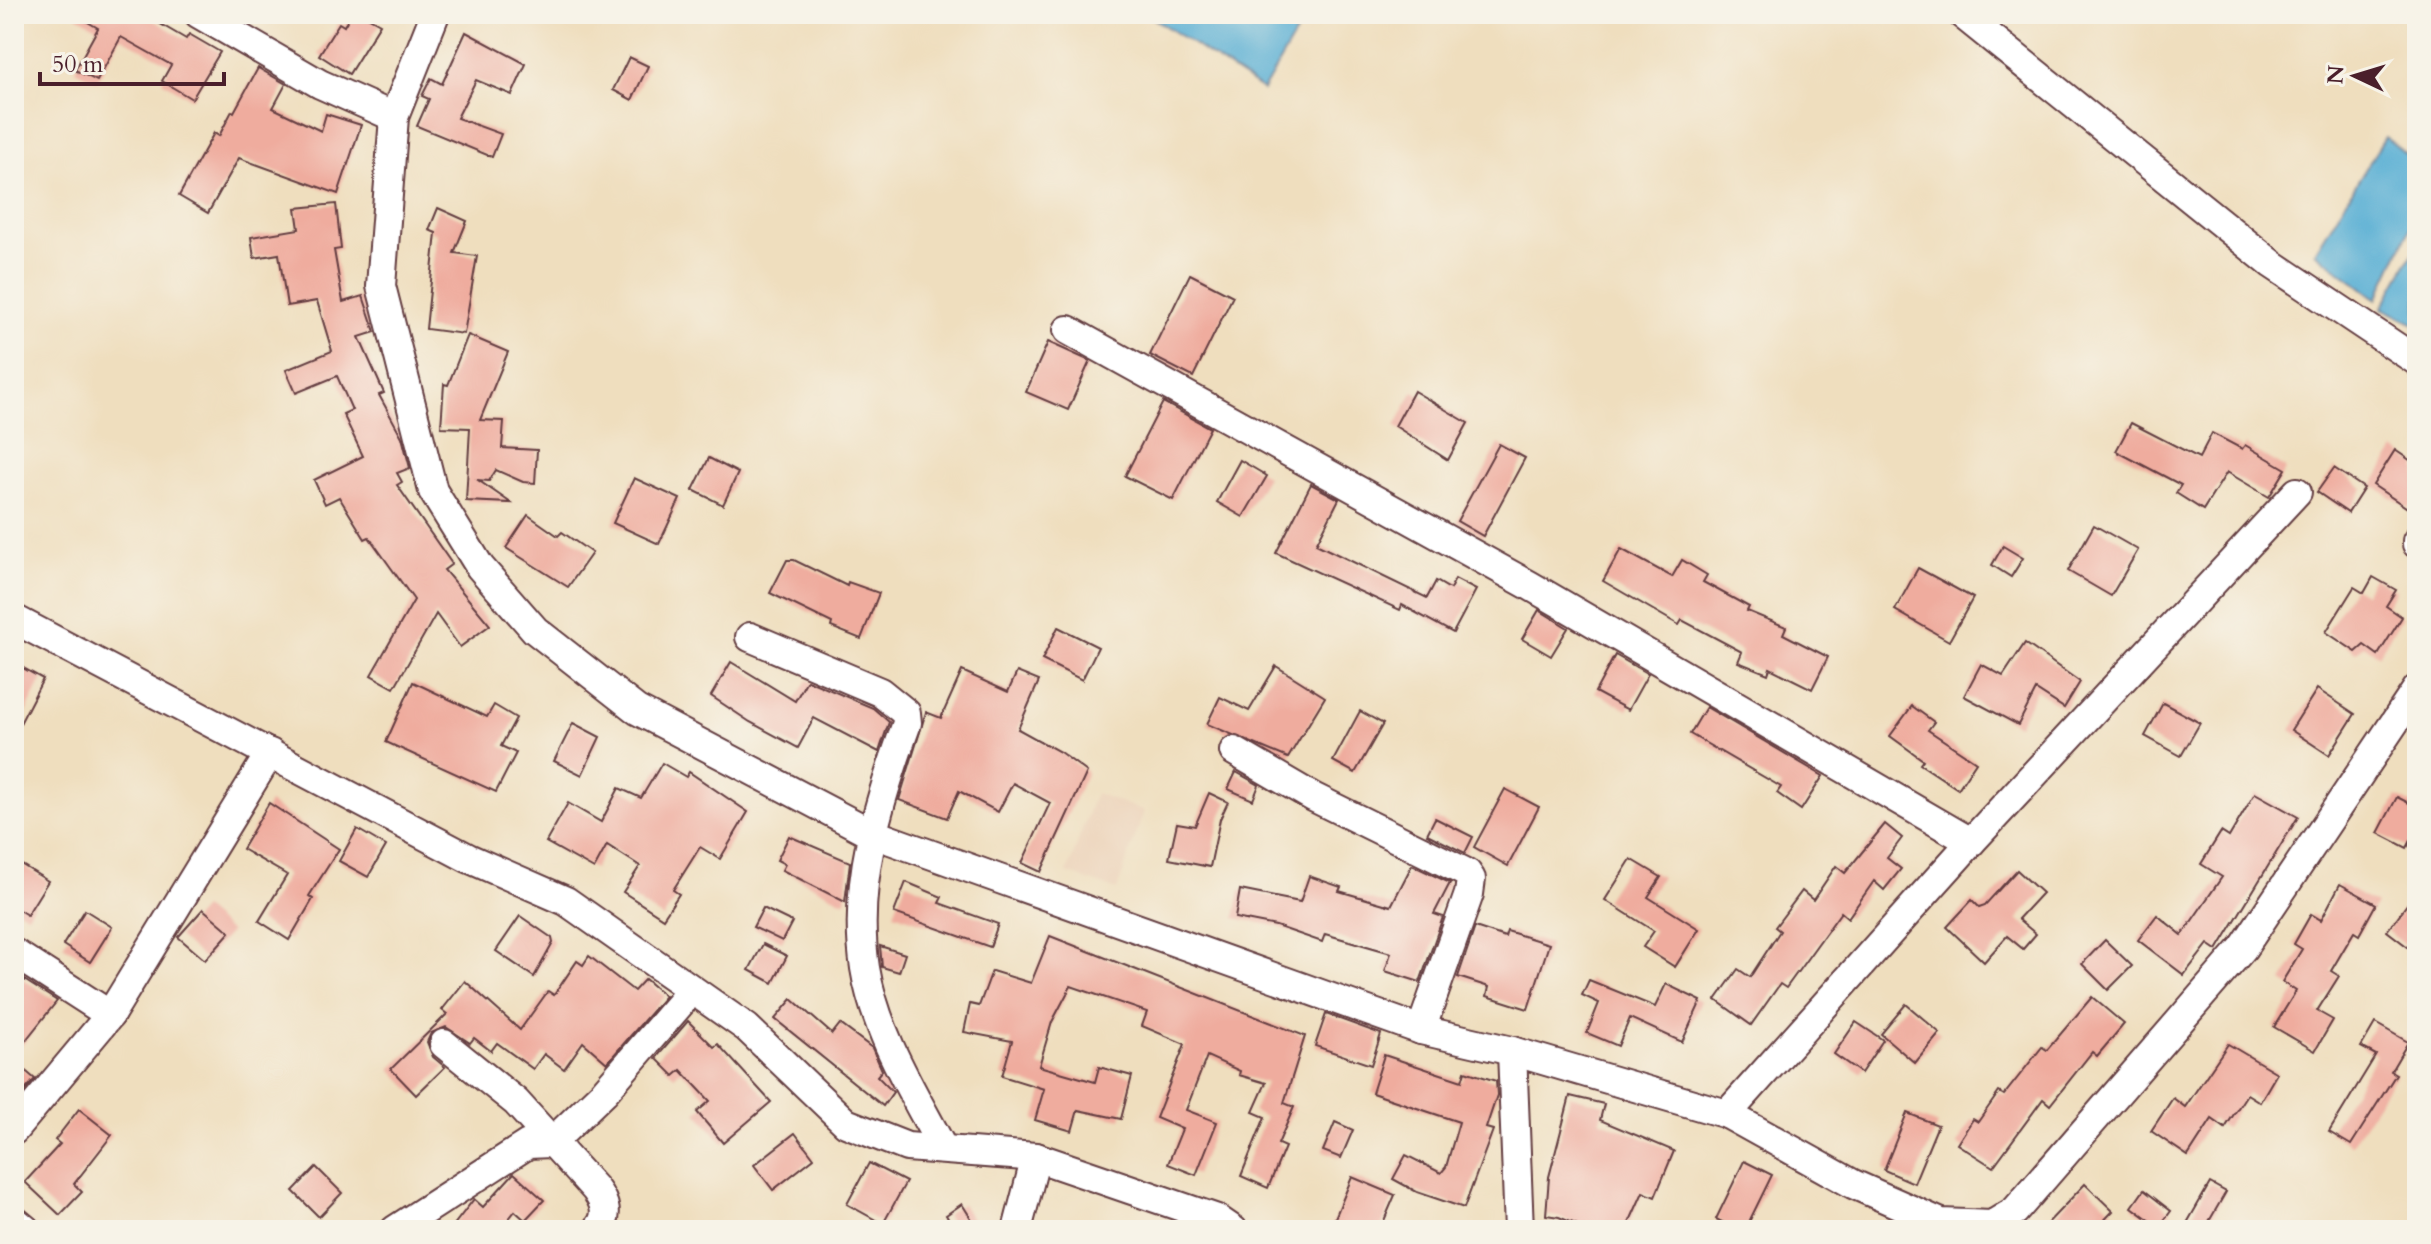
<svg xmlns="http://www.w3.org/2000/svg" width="2431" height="1244" viewBox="0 0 2431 1244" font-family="Cardo,serif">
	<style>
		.built { fill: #ecd2b8 }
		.water { fill: #58afd4; stroke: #516780; stroke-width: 2 }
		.building { fill: #efac9e }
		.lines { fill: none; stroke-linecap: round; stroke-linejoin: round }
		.minor-casing { stroke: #633c41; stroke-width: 32 }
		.minor { stroke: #fff; stroke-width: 28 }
	</style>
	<rect width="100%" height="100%" fill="#f7f3e8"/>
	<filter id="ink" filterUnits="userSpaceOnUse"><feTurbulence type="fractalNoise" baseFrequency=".0125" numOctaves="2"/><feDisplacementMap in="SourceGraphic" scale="16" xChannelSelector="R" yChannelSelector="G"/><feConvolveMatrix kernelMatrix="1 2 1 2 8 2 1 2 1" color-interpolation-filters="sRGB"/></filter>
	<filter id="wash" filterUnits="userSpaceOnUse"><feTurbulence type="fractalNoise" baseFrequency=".006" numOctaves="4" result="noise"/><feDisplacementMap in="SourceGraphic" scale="32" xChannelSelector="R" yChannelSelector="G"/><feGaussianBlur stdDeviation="1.8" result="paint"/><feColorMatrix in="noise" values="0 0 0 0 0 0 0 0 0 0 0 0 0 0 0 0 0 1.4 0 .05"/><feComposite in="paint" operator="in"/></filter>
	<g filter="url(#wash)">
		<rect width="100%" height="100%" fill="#efdebe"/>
		<!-- built -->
		<polygon class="built" points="1095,793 1144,811 1117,890 1067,873"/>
		<!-- water -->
		<g class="water">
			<polygon points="1147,14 1307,14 1263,90"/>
			<polygon points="2385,137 2417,163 2417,213 2377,299 2315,252"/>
			<polygon points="2417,246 2417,325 2382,308"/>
		</g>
		<g id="blocks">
			<!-- building -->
			<g class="building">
				<polygon points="74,14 143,14 186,39 189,34 220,52 192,99 162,81 171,65 121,37 97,81 75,70 98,28"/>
				<polygon points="351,14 362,14 380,24 349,74 319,55 339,23 344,26"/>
				<polygon points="466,32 526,64 512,95 476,80 457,118 501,134 492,157 417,126 429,99 422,96 431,78 442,84"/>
				<polygon points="629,57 648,66 632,100 613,90"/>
				<polygon points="258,68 286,84 273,108 321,131 326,114 361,125 338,194 239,158 208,213 179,196 214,133 219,136 232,111 234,112"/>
				<polygon points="336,204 341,249 334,250 343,302 363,296 375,332 359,337 384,393 379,395 402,437 410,468 397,473 402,482 397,485 452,564 444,570 490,625 460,647 436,614 394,688 371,675 414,600 369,537 365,539 339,497 325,504 314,480 363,456 343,414 352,410 337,376 296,393 286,370 332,351 317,301 287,306 279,254 254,258 251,237 299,229 296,208"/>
				<polygon points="438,208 467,221 454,253 477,256 464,334 426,329 436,233 429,230"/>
				<polygon points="1190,274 1233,296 1193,377 1150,355"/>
				<polygon points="468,335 508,352 480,420 504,421 502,448 537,450 535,483 523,482 496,470 489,481 478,480 511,503 466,501 470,428 441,427 444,384 448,385"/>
				<polygon points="1048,342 1090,361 1068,410 1026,392"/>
				<polygon points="1414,391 1468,423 1448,460 1395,426"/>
				<polygon points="1163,402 1210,428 1173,500 1125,476"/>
				<polygon points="2131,423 2199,458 2212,433 2242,449 2245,445 2286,469 2269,497 2227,472 2203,510 2176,493 2181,485 2116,451"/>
				<polygon points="1499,444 1525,458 1483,536 1457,521"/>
				<polygon points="2395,450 2417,465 2417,496 2409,509 2373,485"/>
				<polygon points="709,458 738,473 723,505 693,490"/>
				<polygon points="1240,460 1267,476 1243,517 1217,502"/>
				<polygon points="2334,468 2364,488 2348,513 2317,492"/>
				<polygon points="634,478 680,499 659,544 613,523"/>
				<polygon points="1311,484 1339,499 1316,544 1427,598 1436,581 1450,589 1455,579 1476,590 1453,633 1402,605 1400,610 1276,553"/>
				<polygon points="528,515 558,536 562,532 592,553 568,587 506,548"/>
				<polygon points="2094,525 2138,550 2111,596 2068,571"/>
				<polygon points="2003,546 2023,558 2011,577 1992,565"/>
				<polygon points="1621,549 1672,577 1682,560 1707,575 1703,582 1749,607 1747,611 1786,627 1783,634 1828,657 1812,689 1770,668 1768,674 1738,662 1742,652 1682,620 1679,625 1603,581"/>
				<polygon points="787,560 794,560 847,586 848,582 879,593 861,639 831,627 832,623 770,593"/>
				<polygon points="1918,568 1973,598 1949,641 1895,610"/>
				<polygon points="2373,577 2396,590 2386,606 2402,617 2378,655 2364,645 2356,652 2326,632 2354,587 2364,593"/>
				<polygon points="1539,610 1568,628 1551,656 1522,639"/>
				<polygon points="1058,627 1098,647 1082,680 1042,660"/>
				<polygon points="2025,643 2080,682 2064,708 2036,690 2018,725 1964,696 1981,664 2003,676"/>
				<polygon points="1615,655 1648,674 1628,710 1595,692"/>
				<polygon points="731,662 795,701 807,680 873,708 889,722 879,752 814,718 798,748 750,722 711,696"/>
				<polygon points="14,663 43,679 14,735"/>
				<polygon points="1276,666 1325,697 1288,758 1207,724 1220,697 1249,711"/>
				<polygon points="962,671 1008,692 1017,672 1039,681 1018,729 1060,752 1087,772 1041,872 1022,863 1050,803 1013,783 998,812 959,791 947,818 899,800 926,712 941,718"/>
				<polygon points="413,682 487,717 494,705 516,718 501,746 516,753 496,792 386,742"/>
				<polygon points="2317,689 2355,714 2329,755 2291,730"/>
				<polygon points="2163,703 2200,723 2181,756 2145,736"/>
				<polygon points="1912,706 1934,722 1928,730 1976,762 1958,789 1920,764 1923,760 1890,736"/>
				<polygon points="1706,707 1823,776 1801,810 1777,793 1781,787 1690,734"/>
				<polygon points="1360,711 1383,724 1355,773 1333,761"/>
				<polygon points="573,723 600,737 582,775 554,761"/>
				<polygon points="662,763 686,777 689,772 748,812 720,859 700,847 673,890 679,894 663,918 623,892 640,866 607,845 594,869 546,842 568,803 601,822 619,788 641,798"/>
				<polygon points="1236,772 1259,785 1253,800 1228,789"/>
				<polygon points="1505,789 1539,807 1508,866 1474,847"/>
				<polygon points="1209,793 1228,802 1220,819 1210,867 1169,859 1177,823 1195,826"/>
				<polygon points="2255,793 2298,817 2217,950 2208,944 2184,975 2138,940 2157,915 2182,935 2222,877 2201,864 2221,832 2229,837"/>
				<polygon points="2397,797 2417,807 2417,829 2407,848 2378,833"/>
				<polygon points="269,803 339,849 309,896 313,899 289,940 259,921 287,875 242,849"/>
				<polygon points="1435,818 1473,837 1465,853 1427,834"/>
				<polygon points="1885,824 1902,838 1887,858 1901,869 1884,890 1874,881 1848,918 1841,912 1786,988 1780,984 1751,1025 1716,1000 1738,969 1750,977 1780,931 1775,927 1802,891 1813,900 1836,866 1845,873"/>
				<polygon points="357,829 386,846 368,877 339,861"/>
				<polygon points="789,836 850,862 845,902 782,870 785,864 777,860"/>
				<polygon points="1631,859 1661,877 1648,897 1699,929 1675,967 1643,947 1654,931 1605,900"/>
				<polygon points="14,860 48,881 27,915 14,907"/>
				<polygon points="1412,865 1450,883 1434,914 1443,917 1420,982 1385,971 1391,953 1325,934 1322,942 1276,926 1235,918 1240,890 1300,902 1309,876 1341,887 1339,891 1391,906"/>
				<polygon points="2017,870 2042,893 2018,919 2036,934 2023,949 2007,936 1984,962 1947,927 1972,900 1979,907 1985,905"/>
				<polygon points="906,882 942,897 939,903 998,924 990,947 894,913"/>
				<polygon points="2340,884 2376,904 2359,935 2354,932 2331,971 2339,976 2317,1011 2333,1020 2315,1051 2274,1027 2296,991 2282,982 2302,949 2294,944 2311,914 2321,920"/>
				<polygon points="2417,891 2417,954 2387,931"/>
				<polygon points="763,908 792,922 782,941 753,927"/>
				<polygon points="203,909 230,932 205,960 178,937"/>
				<polygon points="85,910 112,927 90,962 63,945"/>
				<polygon points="520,916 552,938 553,943 534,977 496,951"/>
				<polygon points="1475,927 1505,937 1507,931 1549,944 1528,1009 1487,996 1489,987 1458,977"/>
				<polygon points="1050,936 1305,1036 1284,1103 1294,1107 1278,1144 1285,1147 1268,1188 1241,1176 1265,1117 1253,1112 1266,1083 1239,1075 1240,1071 1207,1056 1186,1110 1217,1122 1196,1175 1168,1164 1182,1129 1156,1118 1185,1044 1142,1026 1147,1012 1071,986 1052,1022 1039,1066 1095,1082 1099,1067 1132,1076 1121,1119 1078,1110 1072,1131 1035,1120 1044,1089 1002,1076 1012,1041 964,1032 970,1004 979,1006 992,971 1031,983"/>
				<polygon points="2105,940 2132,966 2108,990 2082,964"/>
				<polygon points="763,944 787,956 773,983 749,970"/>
				<polygon points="880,946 905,954 899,972 882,967"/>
				<polygon points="589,956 634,991 645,979 665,996 607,1063 583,1042 564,1069 544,1054 533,1069 497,1043 491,1051 474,1038 470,1043 446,1027 431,1033 427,1042 433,1057 445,1067 416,1095 391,1069 447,1014 442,1010 465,981 520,1030 548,991 554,995 577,961 583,965"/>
				<polygon points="21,978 57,1001 14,1055 14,988"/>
				<polygon points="1589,980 1655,1007 1666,984 1701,1001 1682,1042 1630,1018 1618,1046 1587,1033 1599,1003 1582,995"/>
				<polygon points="2092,997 2124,1024 2097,1056 2092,1052 2050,1105 2043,1099 1993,1167 1957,1144 1973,1119 1978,1122 1999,1092 2004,1095 2042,1047 2047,1050"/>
				<polygon points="792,999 832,1034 840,1024 872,1048 882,1070 877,1076 893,1092 883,1106 775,1019"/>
				<polygon points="1906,1004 1940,1033 1915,1063 1881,1034"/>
				<polygon points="1326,1014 1381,1034 1371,1065 1315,1046"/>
				<polygon points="688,1021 714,1047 718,1044 771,1102 723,1143 697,1112 710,1101 681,1070 674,1076 656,1058"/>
				<polygon points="1856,1022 1883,1040 1861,1073 1834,1054"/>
				<polygon points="2375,1023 2408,1042 2391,1071 2396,1074 2351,1145 2329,1132 2376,1055 2361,1047"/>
				<polygon points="2228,1044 2277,1073 2260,1102 2247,1094 2225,1128 2212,1119 2188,1156 2151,1131 2173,1098 2185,1107"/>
				<polygon points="1384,1055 1462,1081 1465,1071 1496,1081 1497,1095 1486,1128 1493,1130 1464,1208 1417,1192 1393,1179 1406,1155 1441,1173 1446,1167 1459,1122 1372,1093"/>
				<polygon points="14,1061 35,1079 14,1103"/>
				<polygon points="1570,1096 1604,1104 1600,1120 1674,1151 1655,1197 1643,1192 1626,1230 1589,1230 1559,1217 1546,1215 1549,1177"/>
				<polygon points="79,1109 112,1135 74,1184 82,1192 60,1215 25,1182 60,1144 55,1140"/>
				<polygon points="1907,1113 1938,1125 1914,1183 1884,1170"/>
				<polygon points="1335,1122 1353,1130 1341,1158 1323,1151"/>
				<polygon points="795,1133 814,1158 773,1190 754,1165"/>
				<polygon points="1744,1161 1772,1175 1745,1230 1738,1230 1716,1219"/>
				<polygon points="869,1163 906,1182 883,1224 847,1204"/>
				<polygon points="316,1167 342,1193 319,1217 293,1191"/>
				<polygon points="514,1173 544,1200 525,1220 515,1211 500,1230 450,1230 474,1199 483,1207"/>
				<polygon points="1352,1177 1395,1195 1380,1230 1330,1230"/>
				<polygon points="2210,1183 2226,1192 2204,1230 2183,1230"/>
				<polygon points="2085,1184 2113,1211 2095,1230 2041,1230"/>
				<polygon points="2144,1190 2171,1211 2159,1227 2132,1207"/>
				<polygon points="962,1204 972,1220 955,1230 946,1215"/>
			</g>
		</g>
	</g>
	<g filter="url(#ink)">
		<use href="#blocks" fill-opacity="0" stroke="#633c41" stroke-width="2"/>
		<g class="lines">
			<!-- minor casing -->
			<g class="minor-casing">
				<g id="minor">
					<polyline points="199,14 320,84 394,117"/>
					<polyline points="435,14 394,117 381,286 433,491 480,567 535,630 637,710 871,833 1421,1030 1512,1051 1727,1114 1853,1184 1941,1223 1992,1225 2015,1211 2243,948 2417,689"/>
					<polyline points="1962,14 2272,264 2417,361"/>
					<polyline points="1068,330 1529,585 1971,842 1727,1114"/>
					<polyline points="2417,541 2417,544"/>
					<polyline points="14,619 468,858 566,901 747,1028 846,1123 907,1147 1036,1157 1217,1219 1233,1230"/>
					<path d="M750 637 880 692 906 713 907 723C879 800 852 884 865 968 875 1031 912 1091 942 1147"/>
					<polyline points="1234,751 1313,797 1467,873 1471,879 1469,894 1421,1030"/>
					<polyline points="1971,842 2297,492"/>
					<polyline points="14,953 110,1015 270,753"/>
					<path d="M444 1044 516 1102 595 1189C605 1202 610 1217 597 1230"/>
					<polyline points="1512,1051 1519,1230"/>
					<polyline points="14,1130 110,1015"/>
					<polyline points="14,1220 26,1230"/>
					<polyline points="395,1230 528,1144 551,1143 604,1092 691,991"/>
					<polyline points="1017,1230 1036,1157"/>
				</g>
			</g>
			<!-- minor -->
			<use href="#minor" class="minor"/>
		</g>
	</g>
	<!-- margin -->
	<rect width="2431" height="1244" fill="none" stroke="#f7f3e8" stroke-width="48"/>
	<!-- north arrow -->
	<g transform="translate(2355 76) rotate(274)" stroke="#f7f3e8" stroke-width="6" paint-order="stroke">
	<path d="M0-6L14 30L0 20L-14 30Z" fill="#4a1f2b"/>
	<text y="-12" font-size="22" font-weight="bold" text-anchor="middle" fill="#4a1f2b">N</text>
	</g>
	<!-- scale -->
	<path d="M40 72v12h184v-12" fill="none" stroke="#4a1f2b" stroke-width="4"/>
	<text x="52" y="72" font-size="24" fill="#4a1f2b" stroke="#f7f3e8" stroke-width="6" paint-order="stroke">50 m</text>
</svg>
